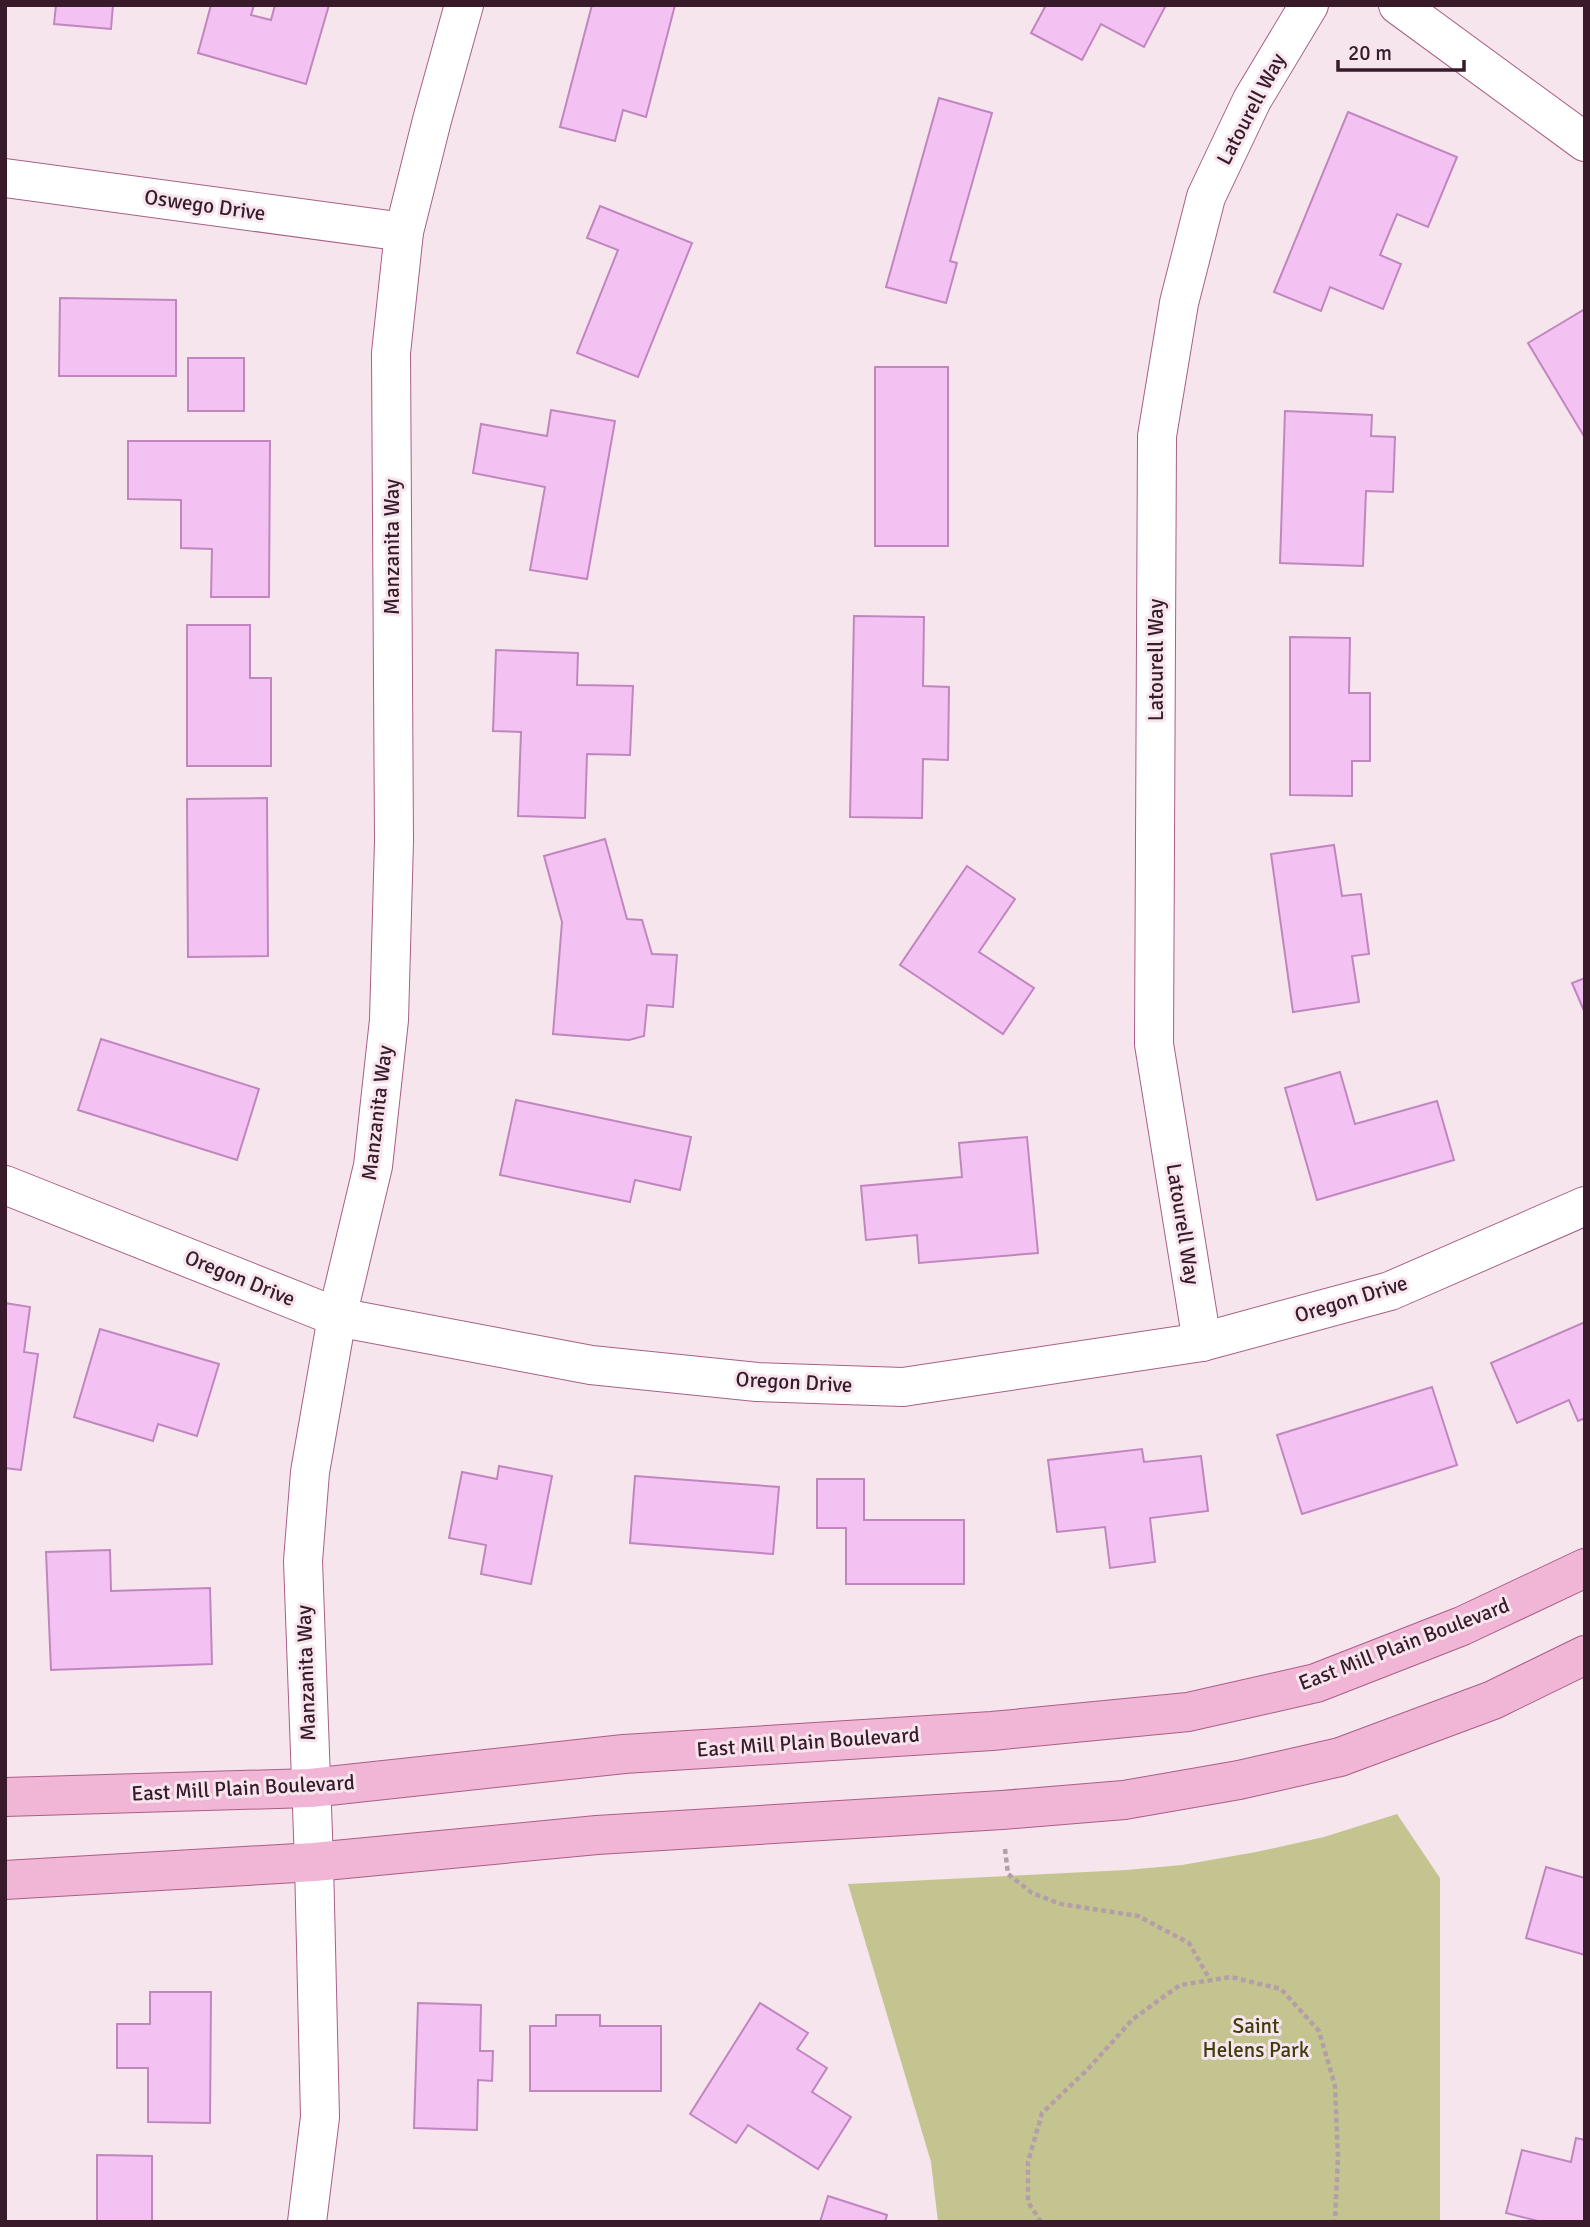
<svg xmlns="http://www.w3.org/2000/svg" width="1590" height="2227" viewBox="0 0 1590 2227" font-family="Signika,sans-serif">
	<style>
		.green { fill: #c4c491 }
		.building { fill: #f4c2f2; stroke: #c186bf; stroke-width: 2 }
		.lines { fill: none; stroke-linecap: round; stroke-linejoin: round }
		.minor-casing { stroke: #a86087; stroke-width: 40 }
		.major-casing { stroke: #aa5e87; stroke-width: 40 }
		.path { stroke: #b49fa9; stroke-width: 4.5; stroke-dasharray: 5 3.5; stroke-linecap: butt }
		.minor { stroke: #fff; stroke-width: 38 }
		.major { stroke: #f1b5d5; stroke-width: 38 }
		.labels { text-anchor: middle; stroke-width: 6; stroke-linejoin: round; paint-order: stroke }
		.street-label { font-size: 21px; fill: #381a2a; stroke: #f6e5ed }
		.park-label { font-size: 21px; fill: #3f3d0a; stroke: #f6e5ed }
	</style>
	<rect width="100%" height="100%" fill="#f6e5ed"/>
	<!-- green -->
	<polygon class="green" points="1397,1814 1440,1878 1440,2222 938,2222 931,2162 848,1884 1126,1870 1182,1865 1256,1852 1324,1837"/>
	<!-- building -->
	<g class="building">
		<polygon points="56,5 113,5 111,29 54,24"/>
		<polygon points="211,5 254,5 251,15 271,20 275,5 329,5 306,84 198,53"/>
		<polygon points="592,5 675,5 646,117 623,110 615,141 560,127"/>
		<polygon points="1046,5 1166,5 1144,47 1101,24 1082,60 1031,33"/>
		<polygon points="939,98 992,113 950,261 957,263 946,303 886,287"/>
		<polygon points="1348,112 1457,157 1428,227 1397,214 1380,255 1401,264 1383,309 1330,287 1321,311 1274,292"/>
		<polygon points="600,206 692,243 638,377 577,353 618,250 587,238"/>
		<polygon points="60,298 176,300 176,376 59,376"/>
		<polygon points="1585,309 1585,438 1528,343"/>
		<rect x="188" y="358" width="56" height="53"/>
		<rect x="875" y="367" width="73" height="179"/>
		<polygon points="551,410 615,421 587,579 530,570 545,487 473,473 481,424 547,436"/>
		<polygon points="1285,411 1372,415 1371,436 1395,437 1393,492 1366,491 1363,566 1280,563"/>
		<polygon points="128,441 270,441 269,597 211,597 212,549 181,548 181,500 128,499"/>
		<polygon points="854,616 924,617 923,686 949,687 948,760 923,759 922,818 850,817"/>
		<polygon points="187,625 250,625 250,678 271,678 271,766 187,766"/>
		<polygon points="1290,637 1350,638 1349,693 1370,693 1370,761 1352,761 1352,796 1290,795"/>
		<polygon points="496,650 578,653 577,685 633,686 630,755 587,754 585,818 518,816 521,732 493,731"/>
		<polygon points="267,798 268,956 188,957 187,799"/>
		<polygon points="605,839 627,919 642,920 652,954 677,955 673,1007 647,1005 644,1036 629,1040 553,1034 562,922 544,856"/>
		<polygon points="1334,845 1342,896 1361,894 1369,954 1352,956 1359,1002 1293,1012 1271,854"/>
		<polygon points="967,866 1015,899 979,952 1034,988 1003,1034 900,965"/>
		<polygon points="1585,978 1585,1013 1572,983"/>
		<polygon points="101,1039 259,1089 237,1160 78,1110"/>
		<polygon points="1340,1072 1355,1124 1437,1101 1454,1160 1317,1200 1285,1088"/>
		<polygon points="516,1100 691,1137 680,1190 635,1180 630,1202 500,1175"/>
		<polygon points="1027,1137 1038,1253 919,1263 917,1235 866,1240 861,1186 962,1177 959,1143"/>
		<polygon points="5,1303 30,1307 24,1352 38,1354 21,1470 5,1468"/>
		<polygon points="1585,1322 1585,1418 1578,1421 1569,1400 1517,1423 1491,1363"/>
		<polygon points="100,1329 219,1364 197,1436 158,1424 153,1441 74,1417"/>
		<polygon points="1432,1387 1457,1465 1302,1514 1277,1435"/>
		<polygon points="1142,1449 1144,1462 1201,1456 1208,1511 1150,1518 1155,1562 1110,1568 1105,1527 1057,1532 1048,1460"/>
		<polygon points="499,1466 552,1476 531,1584 481,1574 486,1545 449,1538 462,1472 497,1479"/>
		<polygon points="635,1476 779,1487 773,1554 630,1543"/>
		<polygon points="817,1479 864,1479 864,1520 964,1520 964,1584 846,1584 846,1528 817,1528"/>
		<polygon points="110,1550 111,1591 210,1588 212,1664 51,1670 46,1552"/>
		<polygon points="1546,1867 1585,1878 1585,1955 1526,1938"/>
		<polygon points="150,1992 211,1992 210,2123 148,2122 148,2068 117,2068 117,2024 150,2024"/>
		<polygon points="418,2003 481,2005 480,2051 493,2051 492,2081 478,2080 477,2130 414,2128"/>
		<polygon points="760,2003 808,2033 797,2049 827,2068 812,2092 851,2117 818,2169 748,2125 736,2143 690,2114"/>
		<polygon points="556,2015 600,2015 600,2026 661,2026 661,2091 530,2091 530,2026 556,2026"/>
		<polygon points="1576,2138 1585,2140 1585,2222 1542,2222 1506,2213 1522,2150 1571,2162"/>
		<polygon points="97,2155 152,2156 152,2222 97,2222"/>
		<polygon points="828,2196 887,2215 885,2222 820,2222"/>
	</g>
	<g class="lines">
		<!-- minor casing -->
		<g class="minor-casing">
			<g id="minor">
				<polyline points="1398,5 1585,142"/>
				<polyline points="5,178 404,232"/>
				<polyline points="5,1185 337,1317 591,1365 757,1382 903,1387 1202,1342 1390,1291 1585,1206"/>
				<polyline points="1202,1342 1154,1044 1157,436 1179,303 1206,197 1252,100 1309,5"/>
				<polyline points="307,2222 320,2117 314,1862 303,1561 310,1472 337,1317 373,1166 389,1020 394,841 391,353 404,232 432,120 464,5"/>
			</g>
		</g>
		<!-- major casing -->
		<g class="major-casing">
			<g id="major">
				<polyline points="5,1797 310,1788 624,1754 992,1731 1188,1712 1316,1683 1462,1626 1585,1568"/>
				<polyline points="5,1880 314,1862 597,1835 1002,1810 1124,1800 1239,1780 1340,1757 1493,1700 1585,1655"/>
			</g>
		</g>
		<!-- path -->
		<g class="path">
			<polyline points="1005,1849 1008,1874 1032,1893 1061,1904 1138,1916 1189,1943 1210,1980"/>
			<polyline points="1041,2222 1028,2202 1028,2162 1042,2113 1087,2070 1133,2019 1180,1985 1231,1977 1281,1989 1319,2031 1335,2086 1338,2157 1335,2222"/>
		</g>
		<!-- minor -->
		<use href="#minor" class="minor"/>
		<!-- major -->
		<use href="#major" class="major"/>
	</g>
	<g class="labels">
		<!-- street labels -->
		<g class="street-label">
			<text transform="translate(1251 109) rotate(-62)" y="7">Latourell Way</text>
			<text transform="translate(205 205) rotate(8)" y="7">Oswego Drive</text>
			<text transform="translate(392 547) rotate(-90)" y="7">Manzanita Way</text>
			<text transform="translate(1156 660) rotate(-90)" y="7">Latourell Way</text>
			<text transform="translate(377 1113) rotate(-83)" y="7">Manzanita Way</text>
			<text transform="translate(1183 1224) rotate(81)" y="7">Latourell Way</text>
			<text transform="translate(240 1278) rotate(22)" y="7">Oregon Drive</text>
			<text transform="translate(1351 1299) rotate(-17)" y="7">Oregon Drive</text>
			<text transform="translate(794 1382) rotate(3)" y="7">Oregon Drive</text>
			<text transform="translate(1404 1644) rotate(-21)" y="7">East Mill Plain Boulevard</text>
			<text transform="translate(306 1673) rotate(-92)" y="7">Manzanita Way</text>
			<text transform="translate(808 1742) rotate(-4)" y="7">East Mill Plain Boulevard</text>
			<text transform="translate(243 1788) rotate(-3)" y="7">East Mill Plain Boulevard</text>
		</g>
		<!-- park labels -->
		<g class="park-label">
			<text x="1256" y="2033">Saint<tspan x="1256" dy="24">Helens Park</tspan></text>
		</g>
	</g>
	<!-- border -->
	<rect width="1590" height="2227" fill="none" stroke="#381a2a" stroke-width="14"/>
	<!-- scale -->
	<path d="M1338 60v10h126v-10" fill="none" stroke="#381a2a" stroke-width="3.5"/>
	<text x="1348" y="60" font-size="21" fill="#381a2a" stroke="#f6e5ed" stroke-width="5" paint-order="stroke">20 m</text>
</svg>
